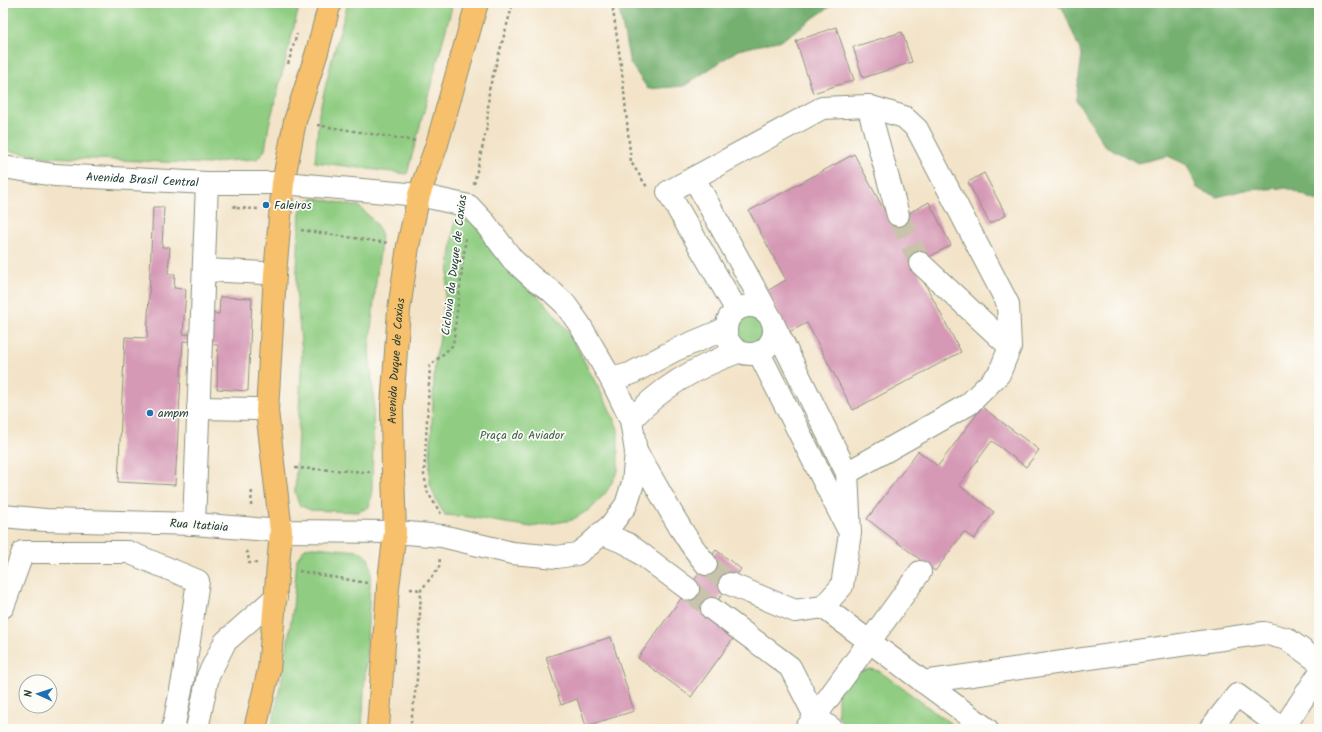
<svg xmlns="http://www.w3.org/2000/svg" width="1322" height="732" viewBox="0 0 1322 732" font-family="Kalam,sans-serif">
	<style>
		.green { fill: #90cd82; stroke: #58855b }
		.forest { fill: #74b070; stroke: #4a7652 }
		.building { fill: #d598b5 }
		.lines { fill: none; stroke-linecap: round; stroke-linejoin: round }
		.minor-tunnel { stroke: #c9c3ab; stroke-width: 22; stroke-dasharray: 22 11; stroke-linecap: butt }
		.minor-casing { stroke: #89907e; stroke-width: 24 }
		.major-casing { stroke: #89907e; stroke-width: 24 }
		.path { stroke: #89907e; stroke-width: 2.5; stroke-dasharray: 3 3; stroke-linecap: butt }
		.minor { stroke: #fff; stroke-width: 22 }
		.major { stroke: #f7c06c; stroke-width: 22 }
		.poi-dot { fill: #1f6fb2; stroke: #fdfcf7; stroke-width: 1.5 }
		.labels { text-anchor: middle; stroke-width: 3.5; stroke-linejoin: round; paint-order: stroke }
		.street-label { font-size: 12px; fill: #1f3d34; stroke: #fdfcf7 }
		.poi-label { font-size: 12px; fill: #1f3d34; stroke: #fdfcf7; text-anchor: start }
		.park-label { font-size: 12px; fill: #3b6148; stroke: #fdfcf7 }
	</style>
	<rect width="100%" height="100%" fill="#fdfcf7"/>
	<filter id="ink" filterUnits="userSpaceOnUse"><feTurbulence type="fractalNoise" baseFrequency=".025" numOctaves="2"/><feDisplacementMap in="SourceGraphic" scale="8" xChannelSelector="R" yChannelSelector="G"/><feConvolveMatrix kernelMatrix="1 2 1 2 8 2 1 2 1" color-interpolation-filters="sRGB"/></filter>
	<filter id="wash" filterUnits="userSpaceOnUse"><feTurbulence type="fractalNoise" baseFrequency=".012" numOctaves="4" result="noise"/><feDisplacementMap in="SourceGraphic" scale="16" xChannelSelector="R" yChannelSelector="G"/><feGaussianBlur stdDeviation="0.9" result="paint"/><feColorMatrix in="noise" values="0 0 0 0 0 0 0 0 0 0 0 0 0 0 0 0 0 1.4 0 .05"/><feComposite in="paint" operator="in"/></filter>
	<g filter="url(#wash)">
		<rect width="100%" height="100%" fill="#f3e4c9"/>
		<!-- green -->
		<g class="green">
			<polygon points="3,3 300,3 269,125 265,150 257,159 224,161 209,164 48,157 3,150"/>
			<polygon points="348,3 453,3 407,174 315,162 319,113 332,59"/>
			<polygon points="316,198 360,207 374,221 381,232 380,251 376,281 369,351 374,401 372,489 369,507 358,512 311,510 299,505 295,492 302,353 296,288 300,212 305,201"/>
			<polygon points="455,219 474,221 493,253 516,278 547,305 568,331 608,406 618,429 618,471 607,491 592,508 572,520 531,527 469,517 445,515 436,500 429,481 435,359 439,344"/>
			<circle cx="748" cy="330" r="15"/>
			<polygon points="313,547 359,551 368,558 371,569 362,729 271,729 283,673 293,608 297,559 305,548"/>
			<polygon points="869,669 879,671 958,729 848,729 845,727 838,716 838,693 850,675"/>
		</g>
		<!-- forest -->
		<g class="forest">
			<polygon points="618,3 835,3 782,40 738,50 684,86 648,89 630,63"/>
			<polygon points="1056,3 1319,3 1319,202 1287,188 1245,190 1217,197 1197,188 1187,165 1168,156 1138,163 1104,145 1076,99 1082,55 1063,9"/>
		</g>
		<g id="blocks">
			<!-- building -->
			<g class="building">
				<polygon points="836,27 854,80 813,93 796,41"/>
				<polygon points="902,32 912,62 863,78 853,47"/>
				<polygon points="854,154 891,223 929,202 951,245 915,265 961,352 853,410 807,323 789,332 767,291 786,280 749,211"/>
				<polygon points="984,173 1006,215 990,224 968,182"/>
				<polygon points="153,207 164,207 162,247 170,247 168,274 175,274 174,288 186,289 183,334 204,335 205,313 219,314 220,297 252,298 248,391 217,389 218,345 203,344 204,342 183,341 175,485 118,482 125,337 147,338"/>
				<polygon points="982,407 1039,450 1026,467 992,441 959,485 994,512 974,539 964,532 935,571 867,519 918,451 938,466"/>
				<polygon points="716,550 741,569 707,615 735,636 691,697 638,658"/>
				<polygon points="611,637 634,711 586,726 577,699 561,705 546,657"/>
			</g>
		</g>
	</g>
	<g filter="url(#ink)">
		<use href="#blocks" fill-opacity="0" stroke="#89907e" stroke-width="1"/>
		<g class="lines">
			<!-- minor-tunnel -->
			<g class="minor-tunnel">
				<polyline points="898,215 920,263"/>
				<polyline points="706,564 730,584"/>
				<polyline points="688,589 712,609"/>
			</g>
			<!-- minor casing -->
			<g class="minor-casing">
				<g id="minor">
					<polyline points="868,106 898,215"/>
					<path id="s1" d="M3 167 54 175 207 183H283L419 195 469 206 485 223 513 260 534 279 550 290 565 304 580 325 611 379 631 420 636 452 633 483 626 505 611 525 589 545 577 554 557 557 512 553 442 536 395 532 281 531 194 524 45 520 3 516"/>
					<polyline points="694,178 768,313"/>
					<polyline points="920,263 1010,347"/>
					<polyline points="204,270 264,273 275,274"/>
					<circle cx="750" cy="330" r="24"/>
					<polyline points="736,309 668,192 822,108 868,106 904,117 917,129 1008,304 1010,347 999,374 969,404 847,473"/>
					<polyline points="759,353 847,527"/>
					<polyline points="611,379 630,374 675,350 725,329"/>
					<polyline points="198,408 256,409 267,411"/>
					<path d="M631 420C660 388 698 366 738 352"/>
					<path d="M636 452C660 489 678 531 706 564"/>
					<polyline points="194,524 207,183"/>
					<polyline points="601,533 628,544 688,589"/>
					<polyline points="730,584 795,611 823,607 842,586 850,533 847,473 773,323"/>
					<polyline points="3,607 23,552 128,552 198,581 183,680 173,729"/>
					<polyline points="823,607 987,729"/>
					<polyline points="712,609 790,667 815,716 832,729"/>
					<polyline points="923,682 1264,633 1287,639 1319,662"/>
					<polyline points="197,729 208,676 225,642 276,597"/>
					<polyline points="806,729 920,572"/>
					<polyline points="1210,729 1237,695 1283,729"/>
					<polyline points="1283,729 1319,674"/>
				</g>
			</g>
			<!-- major casing -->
			<g class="major-casing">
				<g id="major">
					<polyline points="255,729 269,670 281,531 267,411 275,274 283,183 295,121 317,52 330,3"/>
					<path id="s2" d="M378 729 388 587 395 532 393 473 392 406 399 310 408 246 419 195 437 144 477 3"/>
				</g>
			</g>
			<!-- path -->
			<g class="path">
				<polyline points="612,3 622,72 631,162 647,187"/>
				<polyline points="288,64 297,34"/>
				<polyline points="317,125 415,141"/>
				<polyline points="474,184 487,127 489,90 513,3"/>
				<polyline points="235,205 234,208 258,209"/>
				<polyline points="301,230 387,243"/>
				<polyline points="295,468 370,472"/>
				<polyline points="251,506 252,489"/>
				<polyline points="441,514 428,493 424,475 430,366 453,345 466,236"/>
				<polyline points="246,551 248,553 249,563 257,563"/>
				<polyline points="299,571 367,583"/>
				<polyline points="410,589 421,590"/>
				<polyline points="410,729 417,679 421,590 439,568 440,557"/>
			</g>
			<!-- minor -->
			<use href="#minor" class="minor"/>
			<!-- major -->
			<use href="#major" class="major"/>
		</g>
	</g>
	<!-- markers -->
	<g class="poi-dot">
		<circle cx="266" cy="205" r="4"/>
		<circle cx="150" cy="413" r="4"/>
	</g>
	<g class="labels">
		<!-- street labels -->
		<g class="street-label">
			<text dy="4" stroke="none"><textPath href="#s1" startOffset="140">Avenida Brasil Central</textPath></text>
			<text transform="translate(454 265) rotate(-83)" y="4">Ciclovia da Duque de Caxias</text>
			<text dy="4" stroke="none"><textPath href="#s2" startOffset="369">Avenida Duque de Caxias</textPath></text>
			<text transform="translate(199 525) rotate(4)" y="4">Rua Itatiaia</text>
		</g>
		<!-- poi labels -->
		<g class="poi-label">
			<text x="274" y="209">Faleiros</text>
			<text x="158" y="417">ampm</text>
		</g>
		<!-- park labels -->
		<g class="park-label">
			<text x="522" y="439">Praça do Aviador</text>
		</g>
	</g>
	<!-- margin -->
	<rect width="1322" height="732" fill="none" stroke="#fdfcf7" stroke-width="16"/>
	<!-- north arrow -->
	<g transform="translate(38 694) rotate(273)"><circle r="19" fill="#fdfcf7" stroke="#a4b0a9"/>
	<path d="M0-3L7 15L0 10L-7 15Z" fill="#1f6fb2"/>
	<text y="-6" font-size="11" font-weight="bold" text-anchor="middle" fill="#1f3d34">N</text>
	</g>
</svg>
